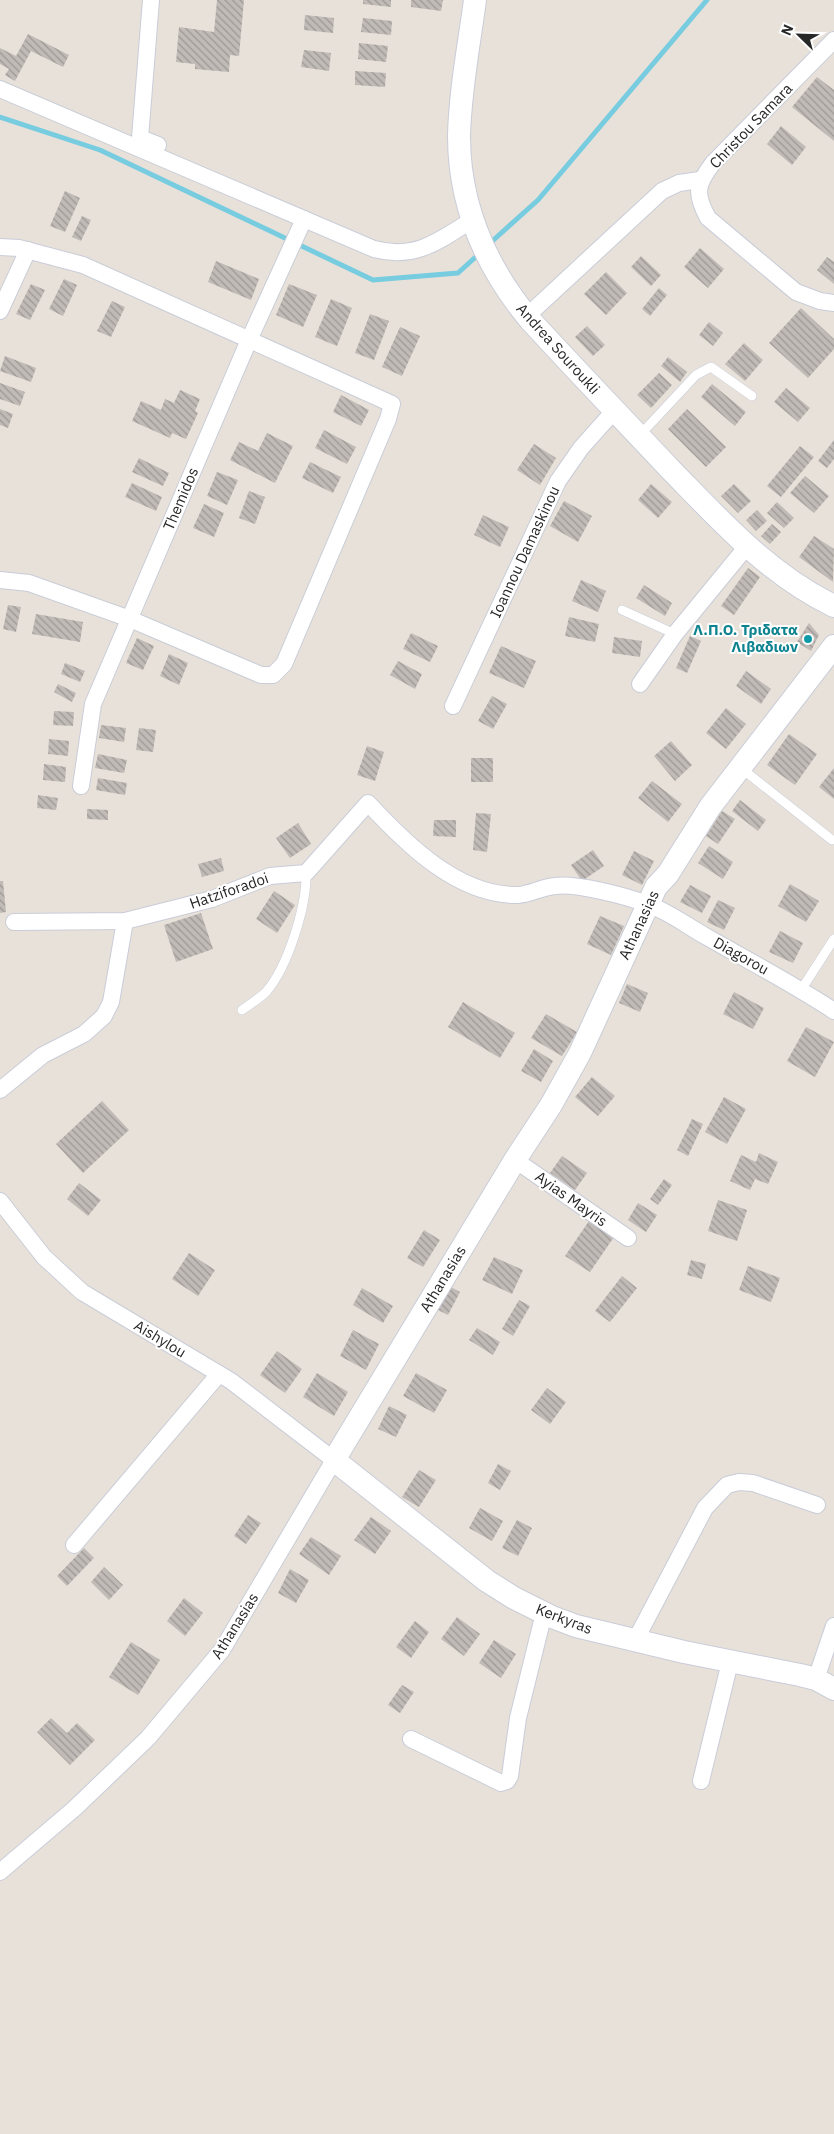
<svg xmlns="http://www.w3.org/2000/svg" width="834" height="2134" viewBox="0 0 834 2134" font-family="'IBM Plex Sans',sans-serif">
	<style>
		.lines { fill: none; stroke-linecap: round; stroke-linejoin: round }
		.stream { stroke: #77cce0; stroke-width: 5 }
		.building { fill: url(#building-back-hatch) }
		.lane-casing { stroke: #c9cdd8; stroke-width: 10 }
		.street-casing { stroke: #c9cdd8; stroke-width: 18 }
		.secondary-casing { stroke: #c9cdd8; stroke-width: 24 }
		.lane { stroke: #fff; stroke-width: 9 }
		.street { stroke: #fff; stroke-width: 16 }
		.secondary { stroke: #fff; stroke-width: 22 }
		.culture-dot { fill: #0f9aa8; stroke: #fff; stroke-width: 2 }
		.labels { text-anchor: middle; stroke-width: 4; stroke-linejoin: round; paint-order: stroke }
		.street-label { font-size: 15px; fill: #272727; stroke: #fff }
		.culture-label { font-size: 15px; font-weight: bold; fill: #0d838f; stroke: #fff; text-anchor: end }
	</style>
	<defs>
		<pattern id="building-back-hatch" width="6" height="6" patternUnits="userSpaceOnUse" patternTransform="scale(1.25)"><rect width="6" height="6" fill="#c1bbb7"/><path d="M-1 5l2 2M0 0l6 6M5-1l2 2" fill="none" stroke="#9d9895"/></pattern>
	</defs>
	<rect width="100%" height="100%" fill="#e8e1da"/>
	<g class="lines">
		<!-- stream -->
		<g class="stream">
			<polyline points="0,117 100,150 373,280 458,273 479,254"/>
			<polyline points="489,244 538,200 707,0"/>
		</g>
	</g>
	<!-- building -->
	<g class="building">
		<polygon points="217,0 244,0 239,56 230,55 229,72 195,69 195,64 176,62 179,27 214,32"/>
		<polygon points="363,0 391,0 391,7 363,4"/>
		<polygon points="411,0 443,0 441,11 411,7"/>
		<polygon points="305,15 334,18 333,33 304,30"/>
		<polygon points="363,18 392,21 391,35 361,32"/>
		<polygon points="28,34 69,55 63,67 31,51 15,81 5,75 9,69 0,64 0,48 16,56"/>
		<polygon points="359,43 388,46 386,62 358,59"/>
		<polygon points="304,50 331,53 329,71 301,67"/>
		<polygon points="355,71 386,73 385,87 355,85"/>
		<polygon points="817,77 834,90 834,141 792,107"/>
		<polygon points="781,126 806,147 792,165 767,144"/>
		<polygon points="65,191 80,198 65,232 50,226"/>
		<polygon points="82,216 91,220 81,241 72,237"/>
		<polygon points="700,248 724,269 708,288 684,267"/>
		<polygon points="641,256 661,275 651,286 631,267"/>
		<polygon points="827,257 834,262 834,284 817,270"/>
		<polygon points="216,261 259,279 251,300 208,282"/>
		<polygon points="606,272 627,293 606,315 584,294"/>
		<polygon points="64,279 77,285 63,316 49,309"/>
		<polygon points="31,284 45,290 30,320 16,314"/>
		<polygon points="289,284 317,295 303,327 276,315"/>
		<polygon points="659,288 667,295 650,316 642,309"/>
		<polygon points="331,299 352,308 337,346 315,337"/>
		<polygon points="112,301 125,307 111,337 97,331"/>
		<polygon points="801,308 834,339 834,349 808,378 769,343"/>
		<polygon points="370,314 389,321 374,360 355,353"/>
		<polygon points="709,322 723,333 713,346 699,335"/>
		<polygon points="587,326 605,345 593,356 575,337"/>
		<polygon points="400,327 420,336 402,376 382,367"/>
		<polygon points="744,343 763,360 745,381 725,364"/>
		<polygon points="5,356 36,368 31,382 0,371"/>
		<polygon points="668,357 687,372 680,382 661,366"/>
		<polygon points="659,373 672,385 651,408 637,395"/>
		<polygon points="0,383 25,392 20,406 0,399"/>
		<polygon points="712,384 746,412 735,426 701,397"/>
		<polygon points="786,388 810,408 798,422 774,402"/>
		<polygon points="180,390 200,399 195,411 198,413 186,439 172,433 170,438 132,421 141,401 161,410 165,399 174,403"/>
		<polygon points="341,395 369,410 361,426 333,412"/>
		<polygon points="0,409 13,414 8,428 0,425"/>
		<polygon points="687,409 726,447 706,467 668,429"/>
		<polygon points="324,430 356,447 347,464 315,448"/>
		<polygon points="267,433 293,446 275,483 230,460 239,442 258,451"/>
		<polygon points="834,440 834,459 827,468 818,461"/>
		<polygon points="534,444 556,458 540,485 517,470"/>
		<polygon points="800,446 814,457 781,497 767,486"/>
		<polygon points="139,458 169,473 163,486 132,472"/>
		<polygon points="310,462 341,477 333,493 302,478"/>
		<polygon points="217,472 238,480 227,505 207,496"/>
		<polygon points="805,476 829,496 814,513 790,493"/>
		<polygon points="132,483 162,497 156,511 125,497"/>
		<polygon points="651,484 672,502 658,518 638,500"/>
		<polygon points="734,484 751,501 738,513 721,496"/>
		<polygon points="249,491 265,497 255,524 239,518"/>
		<polygon points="564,501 592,516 578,542 550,526"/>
		<polygon points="777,502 794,518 784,528 767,513"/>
		<polygon points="204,504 224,513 214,537 193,528"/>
		<polygon points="757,510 767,521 756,531 746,520"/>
		<polygon points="483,515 509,527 500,547 474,535"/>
		<polygon points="772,524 781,532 770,544 761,536"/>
		<polygon points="814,536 834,549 833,582 799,557"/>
		<polygon points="748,568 760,577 734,615 721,606"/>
		<polygon points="581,580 606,591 598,612 572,601"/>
		<polygon points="644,585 672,603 665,616 636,598"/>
		<polygon points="8,605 21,607 16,632 3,629"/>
		<polygon points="36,614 83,622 80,642 32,634"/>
		<polygon points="569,617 599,624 595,642 565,636"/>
		<polygon points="809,623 819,635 811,651 797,642"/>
		<polygon points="411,633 438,646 430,662 403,649"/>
		<polygon points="690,636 701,641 687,673 676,668"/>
		<polygon points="614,637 642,641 640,657 612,653"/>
		<polygon points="137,638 154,646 143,670 126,663"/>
		<polygon points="501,646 536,661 524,688 489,673"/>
		<polygon points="169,654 188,663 179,685 160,676"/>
		<polygon points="398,661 422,674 415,689 390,675"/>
		<polygon points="65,663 85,671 80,682 61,674"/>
		<polygon points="746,671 771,689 761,704 736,686"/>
		<polygon points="58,684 76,693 72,702 54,692"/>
		<polygon points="492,696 507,704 493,729 478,721"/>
		<polygon points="726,708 746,724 726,749 706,733"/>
		<polygon points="54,711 74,712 73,726 53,725"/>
		<polygon points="101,725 126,728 124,742 99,738"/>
		<polygon points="139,728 156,730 153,752 136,750"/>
		<polygon points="789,734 817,754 795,785 767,765"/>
		<polygon points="49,739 69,741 68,756 48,754"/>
		<polygon points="671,741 692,765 675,781 654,756"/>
		<polygon points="367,746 384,752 375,781 357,775"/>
		<polygon points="98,754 127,760 124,773 95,768"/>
		<rect x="471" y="758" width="22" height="24"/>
		<polygon points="44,764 66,767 65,782 43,780"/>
		<polygon points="834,768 834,799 819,787"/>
		<polygon points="98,778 127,783 125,795 96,790"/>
		<polygon points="652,781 682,804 668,822 638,798"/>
		<polygon points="38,795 58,798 56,810 37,808"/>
		<polygon points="740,800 766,820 758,831 732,811"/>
		<polygon points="87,809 108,810 108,820 87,819"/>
		<polygon points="722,811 735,819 718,844 706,836"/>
		<polygon points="476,813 491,814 487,852 473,850"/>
		<polygon points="434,820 456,820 456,837 433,836"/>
		<polygon points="298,823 311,844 290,858 276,838"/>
		<polygon points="709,846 733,862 723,879 698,863"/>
		<polygon points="593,850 604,866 582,881 571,865"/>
		<polygon points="634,851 654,861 642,885 622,875"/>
		<polygon points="221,858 224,871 202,877 198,864"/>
		<polygon points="0,881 3,881 6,912 0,913"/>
		<polygon points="790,884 819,901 806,922 778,906"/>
		<polygon points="690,885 711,896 702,913 680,902"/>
		<polygon points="274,891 295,905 277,933 256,919"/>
		<polygon points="718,900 735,908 724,930 707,922"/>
		<polygon points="201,913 213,949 176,962 164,925"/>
		<polygon points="600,916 624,926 611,955 587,944"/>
		<polygon points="780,931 803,943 793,963 769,952"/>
		<polygon points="627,984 648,993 640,1012 619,1003"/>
		<polygon points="734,992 764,1008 753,1029 723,1014"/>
		<polygon points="463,1002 515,1033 500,1058 448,1027"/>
		<polygon points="546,1014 577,1032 562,1056 531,1038"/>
		<polygon points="806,1027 834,1042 815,1077 787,1061"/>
		<polygon points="534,1049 553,1061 541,1082 521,1071"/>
		<polygon points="592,1077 615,1096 598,1116 575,1097"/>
		<polygon points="724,1097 746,1109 727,1144 705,1132"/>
		<polygon points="102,1101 129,1130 83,1173 56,1144"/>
		<polygon points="692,1119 703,1124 688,1156 677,1150"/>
		<polygon points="759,1153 778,1162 768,1184 755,1179 750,1190 730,1181 741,1155 756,1162"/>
		<polygon points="562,1156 587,1173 575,1190 550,1173"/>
		<polygon points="664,1179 672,1185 658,1205 650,1199"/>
		<polygon points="79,1183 101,1200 88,1216 67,1199"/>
		<polygon points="718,1200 747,1210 737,1241 708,1231"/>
		<polygon points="638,1203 657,1215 646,1232 628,1220"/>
		<polygon points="589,1221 614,1237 590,1272 565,1256"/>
		<polygon points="424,1230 440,1240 423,1267 407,1258"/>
		<polygon points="189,1253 215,1270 198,1296 172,1279"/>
		<polygon points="494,1257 523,1270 512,1294 482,1280"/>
		<polygon points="691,1260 706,1264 702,1279 687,1275"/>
		<polygon points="748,1266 780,1278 771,1302 739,1290"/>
		<polygon points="622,1276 637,1288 610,1322 595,1311"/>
		<polygon points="449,1286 460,1292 448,1315 436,1309"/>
		<polygon points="362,1288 393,1306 383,1323 353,1305"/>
		<polygon points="519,1300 530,1306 513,1336 502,1329"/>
		<polygon points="477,1328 500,1342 493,1355 469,1340"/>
		<polygon points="353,1330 379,1344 366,1370 340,1356"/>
		<polygon points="277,1351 302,1369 285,1393 260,1375"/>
		<polygon points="317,1373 348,1392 334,1416 303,1397"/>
		<polygon points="416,1373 447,1390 434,1413 403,1396"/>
		<polygon points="547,1388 566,1402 550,1424 531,1410"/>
		<polygon points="389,1406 407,1415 396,1437 378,1429"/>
		<polygon points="498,1464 511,1471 500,1490 488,1483"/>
		<polygon points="419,1470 436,1480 419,1507 402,1497"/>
		<polygon points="480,1508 503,1521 492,1541 469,1528"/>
		<polygon points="248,1515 261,1523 246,1544 234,1536"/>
		<polygon points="371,1517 391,1531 375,1554 354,1540"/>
		<polygon points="517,1520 532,1528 518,1556 502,1548"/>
		<polygon points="311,1537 341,1556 329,1575 299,1554"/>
		<polygon points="84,1548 94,1558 67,1586 57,1576"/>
		<polygon points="104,1567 123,1585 109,1600 91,1582"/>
		<polygon points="290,1569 309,1580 296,1603 278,1593"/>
		<polygon points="184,1598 203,1613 185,1636 167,1621"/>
		<polygon points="457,1617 480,1634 464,1656 441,1639"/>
		<polygon points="415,1621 429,1632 411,1658 396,1647"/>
		<polygon points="494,1640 516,1654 501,1678 479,1663"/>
		<polygon points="131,1642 160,1660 138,1695 109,1677"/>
		<polygon points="402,1685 414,1692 400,1713 388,1705"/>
		<polygon points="51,1718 67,1733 77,1723 95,1740 70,1765 37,1732"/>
	</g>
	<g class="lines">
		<!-- lane casing -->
		<g class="lane-casing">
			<g id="lane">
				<polyline points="639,436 696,375 711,367 752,396"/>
				<polyline points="622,610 675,634"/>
				<polyline points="741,768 832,840"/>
				<polyline points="801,990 834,939"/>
				<path d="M242 1010C250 1004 259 999 266 992 288 967 307 905 306 873"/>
			</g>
		</g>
		<!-- street casing -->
		<g class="street-casing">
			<g id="street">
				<polyline points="151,0 140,138 158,145"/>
				<path d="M834 40 713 163C697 184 694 193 708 218L796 292 820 301 834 303"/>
				<path d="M0 89 374 249C415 260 439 241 472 220"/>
				<polyline points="0,247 19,248 83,265 392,404 388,419 284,664 273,675 261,675 130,619 29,583 0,580"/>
				<polyline points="0,311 28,250"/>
				<polyline points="527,316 662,191 679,183 700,180"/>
				<polyline points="640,684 675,634 748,545"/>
				<polyline points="453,706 558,481 581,448 614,411"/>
				<polyline points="81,786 93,704 249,340 304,219"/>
				<path d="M14 922 125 921 212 899 270 876 306 873 368 803C406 844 458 896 518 895 531 894 542 887 555 886 576 883 626 896 647 904 668 911 687 926 707 937 749 961 793 984 834 1011"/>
				<polyline points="0,1090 43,1055 84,1034 104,1016 111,1002 125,921"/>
				<polyline points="515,1160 628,1238"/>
				<polyline points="0,1201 44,1257 82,1292 231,1381 334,1460 222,1650 148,1738 75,1808 0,1872"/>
				<polyline points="74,1545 219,1374"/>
				<polyline points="635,1641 705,1508 727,1485 739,1482 753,1483 817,1505"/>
				<polyline points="816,1679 834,1626"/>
				<polyline points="411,1739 501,1783 507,1781 510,1776 518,1718 544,1613"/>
				<polyline points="701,1781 730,1662"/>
			</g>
		</g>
		<!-- secondary casing -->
		<g class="secondary-casing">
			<g id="secondary">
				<path d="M475 0C469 45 460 91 459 136 459 205 486 267 530 320 576 370 623 419 670 469 720 520 769 575 834 606"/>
				<polyline points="834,646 710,807 668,874 656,887 580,1053 551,1105 515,1160 334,1460 487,1581 514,1598 552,1617 576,1626 684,1652 800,1675 816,1679 834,1689"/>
			</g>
		</g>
		<!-- lane -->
		<use href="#lane" class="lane"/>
		<!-- street -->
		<use href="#street" class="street"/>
		<!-- secondary -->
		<use href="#secondary" class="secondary"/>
	</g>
	<!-- markers -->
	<circle class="culture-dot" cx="808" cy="639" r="5"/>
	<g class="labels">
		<!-- street labels -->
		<g class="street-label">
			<text transform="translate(751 126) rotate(-46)" y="5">Christou Samara</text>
			<text transform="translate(558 349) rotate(48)" y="5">Andrea Souroukli</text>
			<text transform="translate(181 499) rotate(-67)" y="5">Themidos</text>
			<text transform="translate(525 552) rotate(-65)" y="5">Ioannou Damaskinou</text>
			<text transform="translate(229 891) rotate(-19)" y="5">Hatziforadoi</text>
			<text transform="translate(639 925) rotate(-65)" y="5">Athanasias</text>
			<text transform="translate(741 956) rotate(29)" y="5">Diagorou</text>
			<text transform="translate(571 1199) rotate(35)" y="5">Ayias Mayris</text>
			<text transform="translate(443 1279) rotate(-59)" y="5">Athanasias</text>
			<text transform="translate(160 1339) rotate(31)" y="5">Aishylou</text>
			<text transform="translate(564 1619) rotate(21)" y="5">Kerkyras</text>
			<text transform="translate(235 1626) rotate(-58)" y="5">Athanasias</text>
		</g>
		<!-- culture labels -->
		<g class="culture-label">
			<text x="798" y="635">Λ.Π.Ο. Τριδατα<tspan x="798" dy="17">Λιβαδιων</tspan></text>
		</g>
	</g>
	<!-- north arrow -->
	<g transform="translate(799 35) rotate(293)" stroke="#ffffff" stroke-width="4" paint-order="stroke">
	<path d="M0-4L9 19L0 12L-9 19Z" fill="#272727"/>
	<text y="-8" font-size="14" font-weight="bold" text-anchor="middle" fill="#272727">N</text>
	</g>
</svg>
